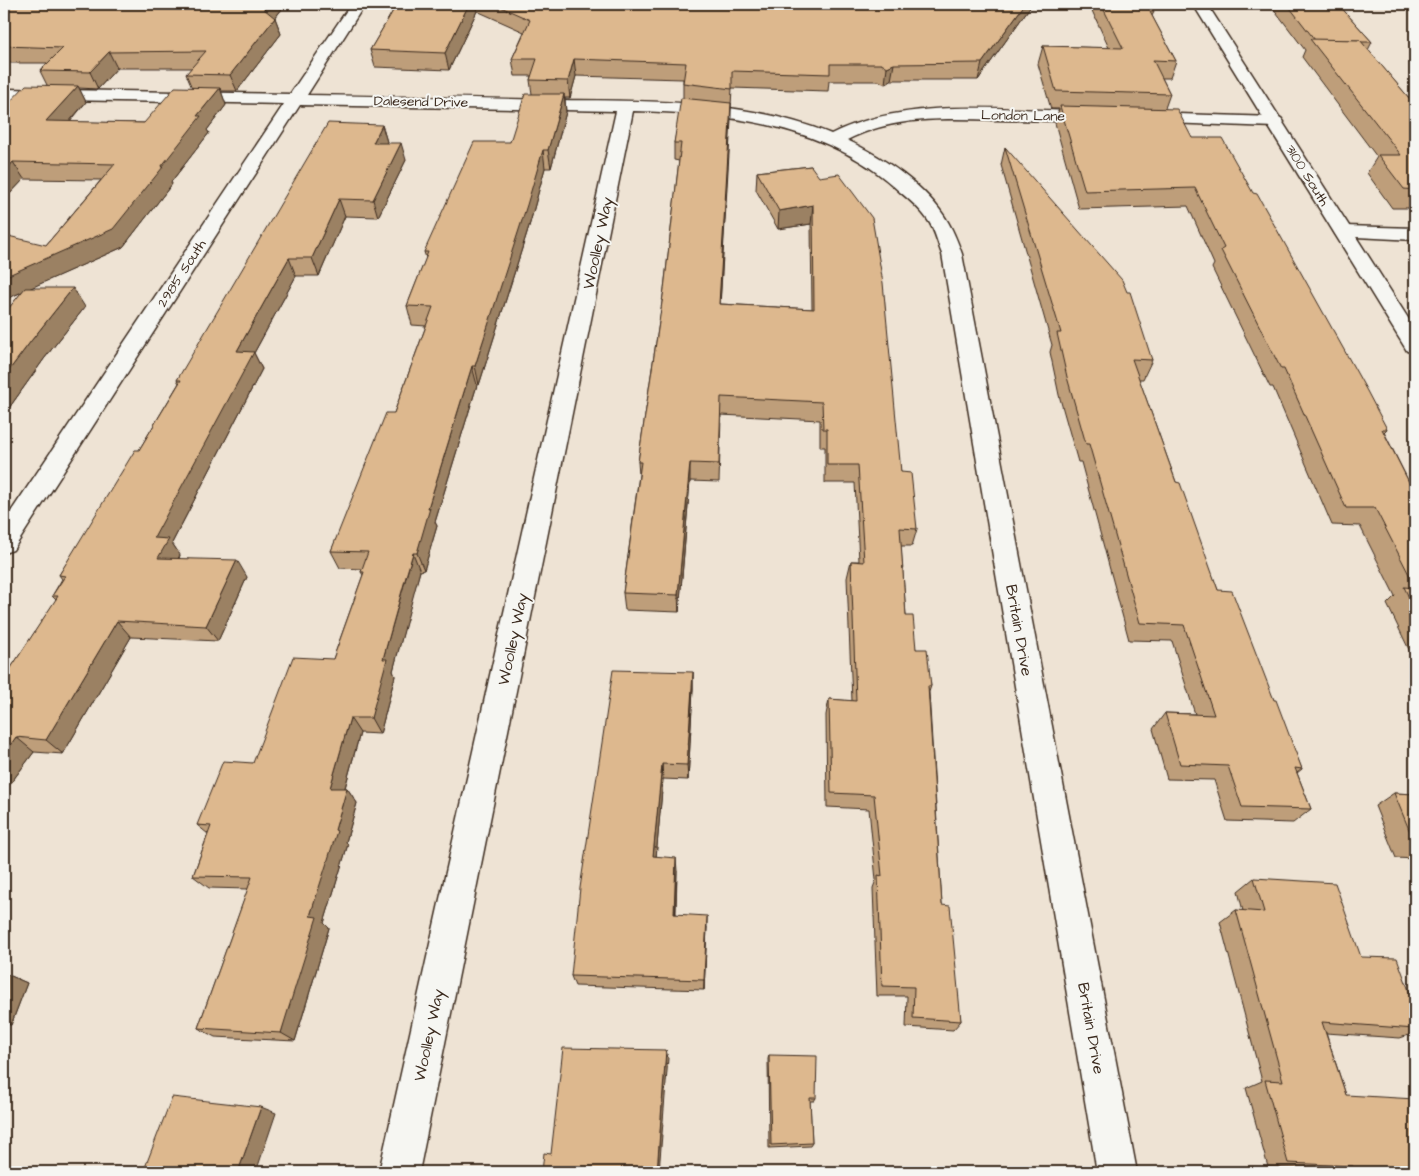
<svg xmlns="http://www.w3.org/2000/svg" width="1419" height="1176" viewBox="0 0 1419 1176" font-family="'Architects Daughter',sans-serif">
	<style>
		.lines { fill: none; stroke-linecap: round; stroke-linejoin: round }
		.minor-casing { stroke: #3b2a1e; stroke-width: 3 }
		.tertiary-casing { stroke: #3b2a1e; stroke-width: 3 }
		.minor { fill: #f6f6f2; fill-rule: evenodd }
		.tertiary { fill: #f6f6f2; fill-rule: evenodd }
		.wall { fill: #be9e7a; stroke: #3b2a1e; fill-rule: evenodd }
		.shaded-wall { fill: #9b8163; stroke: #3b2a1e }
		.building { fill: #ddb88e; stroke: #3b2a1e }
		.labels { text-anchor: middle; stroke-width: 4; stroke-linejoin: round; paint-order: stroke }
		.far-street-label { font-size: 14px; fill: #3b2a1e; stroke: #f6f6f2 }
		.street-label { font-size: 16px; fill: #3b2a1e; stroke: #f6f6f2 }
	</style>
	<rect width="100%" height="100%" fill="#eee3d4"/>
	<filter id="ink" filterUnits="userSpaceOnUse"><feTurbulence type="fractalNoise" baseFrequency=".02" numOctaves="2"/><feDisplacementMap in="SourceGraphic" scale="10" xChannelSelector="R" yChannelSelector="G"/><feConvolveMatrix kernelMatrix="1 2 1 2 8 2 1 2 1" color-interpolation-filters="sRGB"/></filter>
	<g filter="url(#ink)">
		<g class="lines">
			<!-- minor casing -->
			<g class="minor-casing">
				<g id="minor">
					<path d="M351 4H365L307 95C390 96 474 98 558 100 650 101 744 99 831 134 907 96 1010 110 1093 112L1099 113 1102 117 1099 121 1093 122C1061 121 1029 120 997 120 946 118 893 116 847 140 883 157 927 186 948 222 954 232 958 243 962 254L1137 1172H1097L942 254C937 242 935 229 927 219 920 209 910 200 900 192 829 124 727 113 633 111L419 1172H379L616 111 300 105 13 550 4 553V522L284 104 4 99V89L290 94Z"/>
					<polygon points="1146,113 1275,117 1281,118 1284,122 1281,126 1275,127 1140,122 1137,118 1140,114"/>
					<polygon points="1344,226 1415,228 1415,240 1337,236 1334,232 1337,228"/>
				</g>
			</g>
			<!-- tertiary casing -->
			<g class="tertiary-casing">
				<polygon id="tertiary" points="1193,4 1207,4 1415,329 1415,353 1407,351 1404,346"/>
			</g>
			<!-- minor -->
			<use href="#minor" class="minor"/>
			<!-- tertiary -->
			<use href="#tertiary" class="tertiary"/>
		</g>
		<!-- wall -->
		<g class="wall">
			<path d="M4 4H286L275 18 281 34 237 91H221L226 105 207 130 209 133 171 182 172 184 123 247 30 288 85 307 44 359 4 415V314L22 292 4 300 46 245 101 180 24 179 4 200V108L47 85 40 71 47 63H4ZM117 68H192L186 74 192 88 144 123 70 122 86 102 79 88 98 89Z"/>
			<polygon points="397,4 1032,4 978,80 891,80 885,84 879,81 829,81 828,91 732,88 720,304 812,309 811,224 778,229 756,190 757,172 811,166 901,472 917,529 912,546 901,546 906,616 916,649 931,686 929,692 942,905 961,1021 953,1030 906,1027 907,996 877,996 873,888 876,880 869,809 827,807 826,715 829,699 852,701 847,578 851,561 859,561 855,483 825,483 825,447 820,447 820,420 721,415 719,482 690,481 679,612 625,610 623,593 639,475 638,462 664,289 679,161 674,160 674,143 683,98 683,79 576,76 570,98 565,98 566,112 551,168 545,168 530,223 479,385 477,385 435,522 437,526 424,570 420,571 414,591 393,671 395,676 380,734 360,733 345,788 347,788 357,803 346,842 348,844 324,923 329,928 295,1041 215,1037 198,1028 248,889 209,888 193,876 208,834 197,825 253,763 333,659 363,575 361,572 362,569 340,568 331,551 394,413 426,326 412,325 407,306 426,258 424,252 510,142 532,94 530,80 531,76 515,76 512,59 524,32 477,11 449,70 375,67 370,50"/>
			<polygon points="1089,4 1149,4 1154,12 1152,16 1176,61 1170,78 1162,78 1170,94 1165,108 1192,138 1387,429 1384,432 1415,494 1415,662 1387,604 1395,596 1360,526 1332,525 1273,387 1270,387 1212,268 1214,264 1188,206 1079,209 1055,123 1059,109 1051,109 1038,64 1043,46 1109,48"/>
			<polygon points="1270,4 1338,4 1372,42 1368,50 1415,105 1415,211 1410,211 1409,208 1392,208 1367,173 1377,157 1302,57 1305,50"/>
			<polygon points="382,125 387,142 387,143 406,160 378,217 345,216 319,276 296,276 254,353 262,369 172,543 180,555 179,559 247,577 218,641 131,637 63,754 34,752 4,792 4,677 5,677 56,600 52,596 62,579 59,575 139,450 179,383 177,380"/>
			<polygon points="1005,147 1152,360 1143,379 1139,379 1176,482 1218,590 1274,700 1302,769 1297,773 1311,809 1293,823 1227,821 1214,780 1167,779 1153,729 1165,713 1195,714 1172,641 1129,640 1081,462 1078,462 1059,395 1050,352 1052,345 1001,165"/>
			<polygon points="693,672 693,689 688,780 663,779 656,857 677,871 676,914 707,927 704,990 575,986 571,976"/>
			<polygon points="1394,793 1415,794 1415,859 1396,858 1375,806"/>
			<polygon points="1254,878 1361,957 1415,1007 1415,1033 1400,1038 1326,1033 1346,1095 1415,1172 1331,1172 1330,1170 1268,1167 1246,1088 1262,1081 1220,922 1236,910 1243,911 1238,891"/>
			<polygon points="4,973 27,983 11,1025 4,1024"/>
			<polygon points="769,1055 816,1098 814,1101 810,1101 812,1143 810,1146 769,1148 768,1059"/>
		</g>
		<!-- shaded-wall -->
		<g class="shaded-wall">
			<polygon points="268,4 286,4 269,25 264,9"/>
			<polygon points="469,4 475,4 477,11 449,70 445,53"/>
			<polygon points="1025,4 1032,4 978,80 982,63"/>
			<polygon points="275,18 281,34 237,91 230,75"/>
			<polygon points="109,52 117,68 98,89 90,72"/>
			<polygon points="574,59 576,76 570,98 568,81"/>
			<polygon points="894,64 891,80 885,84 887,67"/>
			<polygon points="78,86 86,102 55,138 46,121"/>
			<polygon points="220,88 226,105 207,130 209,133 171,182 172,184 123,247 4,300 4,277 161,167 197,116"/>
			<polygon points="564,94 566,112 551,168 548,150"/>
			<polygon points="731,103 731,120 719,323 719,304"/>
			<polygon points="382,125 387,142 378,160 373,143"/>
			<polygon points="401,143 406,160 378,217 373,200"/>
			<polygon points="543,150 545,168 530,223 479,385 475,366"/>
			<polygon points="13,162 24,179 4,200 4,172"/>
			<polygon points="339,199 345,216 319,276 312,258"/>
			<polygon points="813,205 811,224 778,229 779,211"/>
			<polygon points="289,258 296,276 254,353 262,369 172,543 180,555 170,575 158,558 154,538 237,351"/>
			<polygon points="73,288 85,307 44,359 4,415 4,377 31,341"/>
			<polygon points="472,366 477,385 435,522 437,526 424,570 417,553 428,508"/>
			<polygon points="690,463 690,481 679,612 678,595"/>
			<polygon points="413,553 420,571 393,671 395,676 380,734 371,718 383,659"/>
			<polygon points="237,560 247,577 218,641 206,626"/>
			<polygon points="117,621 131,637 63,754 46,740"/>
			<polygon points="693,672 693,689 688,780 687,765"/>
			<polygon points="350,718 360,733 341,802 330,788"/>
			<polygon points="16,737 34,752 4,792 4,754"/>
			<polygon points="662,764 663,779 655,869 653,856"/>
			<polygon points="347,788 357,803 346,842 348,844 324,923 329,928 295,1041 281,1033 310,916"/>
			<polygon points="676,858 677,871 675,925 674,914"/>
			<polygon points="707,916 707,927 704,990 704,980"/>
			<polygon points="4,973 27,983 11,1025 4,1022"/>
			<polygon points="666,1050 668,1058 659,1172 657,1172"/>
			<polygon points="261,1107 276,1113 256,1172 238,1172"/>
		</g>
		<!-- building -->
		<g class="building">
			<polygon points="4,4 268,4 264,9 275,18 230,75 186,74 206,51 109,52 90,72 40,71 63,48 4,46"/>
			<polygon points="397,4 469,4 445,53 370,50"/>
			<polygon points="494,4 1025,4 982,63 894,64 887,67 881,64 830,64 830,74 732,71 732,89 683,83 686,63 574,59 568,81 530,80 537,59 512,59 530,20"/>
			<polygon points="1101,4 1149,4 1154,12 1150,12 1176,61 1153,60 1170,94 1056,91 1043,46 1123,48"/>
			<polygon points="1287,4 1338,4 1372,42 1361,42 1360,40 1315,40"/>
			<polygon points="1310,39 1360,40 1415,105 1415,190 1404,189 1378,155 1401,155"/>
			<polygon points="26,85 78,86 46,121 144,123 175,87 220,88 197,116 201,116 161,167 163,167 113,229 4,277 4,235 46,245 115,164 13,162 4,172 4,108"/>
			<polygon points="525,94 564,94 548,150 543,150 527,205 475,366 472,366 428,508 430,508 417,553 413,553 407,573 383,659 387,659 371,718 350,718 330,788 347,788 335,830 337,831 310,916 317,917 281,1033 198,1028 252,877 193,876 211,826 197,825 223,761 253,763 293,657 333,659 364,572 361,572 368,552 331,551 386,413 394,413 433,307 407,306 428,252 424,252 474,142 510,142"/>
			<polygon points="681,98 731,103 719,304 814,309 813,205 779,211 757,172 811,166 819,177 839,174 872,218 883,283 901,472 911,473 917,529 900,528 906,616 913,616 916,649 927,649 931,686 928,686 942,905 950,906 961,1021 913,1018 914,987 882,986 878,875 882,876 874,795 831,793 829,699 856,701 851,561 864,562 858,465 827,465 827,429 823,429 822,402 721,397 719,464 690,463 678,595 623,593 641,462 638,462 664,289 681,143 674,143"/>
			<polygon points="1060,106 1177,109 1192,138 1222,138 1253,193 1257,194 1367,391 1387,429 1382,429 1415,494 1415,586 1375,508 1346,508 1284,369 1281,369 1221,250 1224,248 1195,188 1085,191"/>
			<polygon points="328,123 382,125 373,143 401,143 373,200 339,199 312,258 289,258 237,351 254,352 154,538 169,539 158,558 237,560 206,626 117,621 46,740 16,737 4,754 4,677 5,677 58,596 52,596 65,576 59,575 135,450 139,450 181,380 177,380"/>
			<polygon points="1005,147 1122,280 1127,292 1130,292 1152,360 1132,359 1176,482 1180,483 1218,590 1232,591 1274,700 1276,700 1302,769 1295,768 1311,809 1242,807 1228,766 1180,764 1165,713 1214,715 1184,625 1140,623 1089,444 1086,444 1067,377 1057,333 1061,333"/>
			<polygon points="25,288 73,288 31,341 4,377 4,314"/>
			<polygon points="1404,587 1415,588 1415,610"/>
			<polygon points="613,670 693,672 687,765 662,764 653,856 676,858 674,914 707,916 704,980 571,976 580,888"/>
			<polygon points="1394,793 1415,794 1415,844"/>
			<polygon points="1254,878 1335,883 1361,957 1397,958 1415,1007 1415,1029 1322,1022 1346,1095 1415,1099 1415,1172 1355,1172 1353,1166 1288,1163 1265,1080 1283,1081 1236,910 1264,912"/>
			<polygon points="563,1048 666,1050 657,1172 542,1172 544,1153 551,1154"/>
			<polygon points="769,1055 817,1056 816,1098 810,1098 812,1143 771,1145"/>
			<polygon points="172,1097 261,1107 238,1172 137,1172 139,1169 144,1170"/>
		</g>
	</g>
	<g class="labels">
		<!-- far-street labels -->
		<g class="far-street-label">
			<text transform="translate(421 101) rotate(1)" y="5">Dalesend Drive</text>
			<text transform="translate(1023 115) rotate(1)" y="5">London Lane</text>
			<text transform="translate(1308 175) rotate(58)" y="5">3100 South</text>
			<text transform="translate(181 273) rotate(-57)" y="5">2985 South</text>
		</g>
		<!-- street labels -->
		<g class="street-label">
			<text transform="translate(597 243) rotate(-78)" y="6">Woolley Way</text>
			<text transform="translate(1020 630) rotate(80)" y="6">Britain Drive</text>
			<text transform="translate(512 639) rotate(-78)" y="6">Woolley Way</text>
			<text transform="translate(1092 1028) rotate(80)" y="6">Britain Drive</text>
			<text transform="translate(428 1035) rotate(-78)" y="6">Woolley Way</text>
		</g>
	</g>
	<!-- margin -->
	<rect width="1419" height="1176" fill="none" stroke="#f6f6f2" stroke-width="20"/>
	<rect x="10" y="10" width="1399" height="1156" fill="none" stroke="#3b2a1e" stroke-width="2" filter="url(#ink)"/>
</svg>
